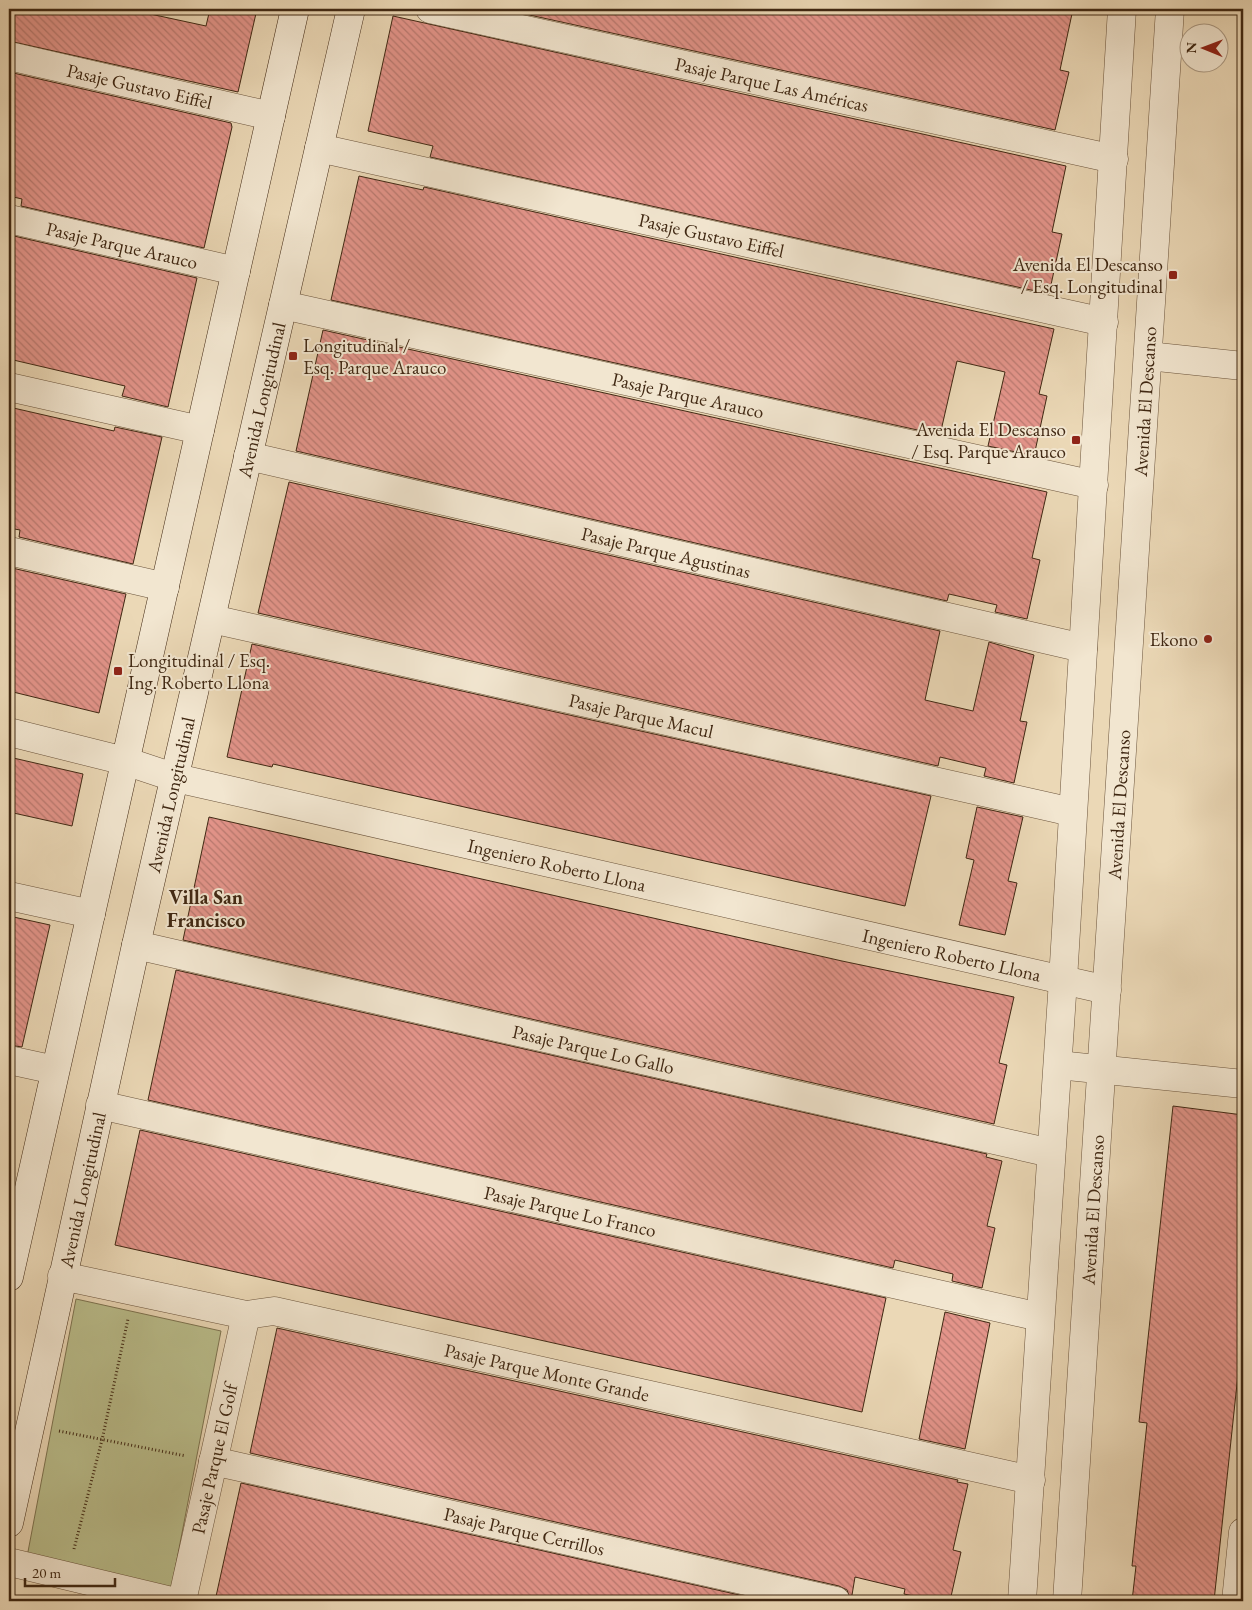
<svg xmlns="http://www.w3.org/2000/svg" width="1252" height="1610" viewBox="0 0 1252 1610" font-family="'EB Garamond',serif">
	<style>
		.park { fill: #babe8c; stroke: #7d7350 }
		.building { fill: url(#building-back-hatch); stroke: #402813 }
		.lines { fill: none; stroke-linecap: round; stroke-linejoin: round }
		.minor-casing { stroke: #6b543c; stroke-width: 29 }
		.tertiary-casing { stroke: #6b543c; stroke-width: 29 }
		.secondary-casing { stroke: #402813; stroke-width: 29 }
		.path { stroke: #402813; stroke-width: 3; stroke-dasharray: 1 2.5; stroke-linecap: butt }
		.minor { stroke: #f2e6d0; stroke-width: 28 }
		.tertiary { stroke: #f2e6d0; stroke-width: 28 }
		.secondary { stroke: #f2e6d0; stroke-width: 28 }
		.poi-dot { fill: #8f2418; stroke: #f2e6d0; stroke-width: 2 }
		.labels { text-anchor: middle; stroke-width: 4; stroke-linejoin: round; paint-order: stroke }
		.street-label { font-size: 19px; fill: #402813; stroke: #f2e6d0 }
		.poi-label { font-size: 19px; fill: #402813; stroke: #f2e6d0; text-anchor: end }
		.neighbourhood-label { font-size: 20px; font-weight: bold; fill: #402813; stroke: #f2e6d0 }
	</style>
	<defs>
		<pattern id="building-back-hatch" width="6" height="6" patternUnits="userSpaceOnUse" patternTransform="scale(1.25)"><rect width="6" height="6" fill="#e3948a"/><path d="M-1 5l2 2M0 0l6 6M5-1l2 2" fill="none" stroke="#b97970"/></pattern>
	</defs>
	<rect width="100%" height="100%" fill="#ebd8b6"/>
	<filter id="stains"><feTurbulence type="fractalNoise" baseFrequency=".004" numOctaves="4"/><feColorMatrix values="0 0 0 0 .2 0 0 0 0 .09 0 0 0 0 .02 0 0 0 .5 -.17"/></filter>
	<radialGradient id="worn" r=".72"><stop offset=".6" stop-color="#630" stop-opacity="0"/><stop offset="1" stop-color="#630" stop-opacity=".3"/></radialGradient>
	<!-- park -->
	<polygon class="park" points="76,1299 221,1331 171,1590 27,1557"/>
	<!-- building -->
	<g class="building">
		<polygon points="9,9 127,9 206,26 210,9 257,9 238,92 9,41"/>
		<polygon points="502,9 1073,9 1060,70 1069,72 1055,130"/>
		<polygon points="393,16 1066,166 1052,232 1062,234 1049,294 430,157 433,146 368,131"/>
		<polygon points="9,72 231,123 232,127 204,248 21,206 22,199 9,196"/>
		<polygon points="359,176 423,190 424,187 1054,329 1039,394 1047,396 1034,456 988,446 1005,372 957,361 940,435 331,300"/>
		<polygon points="14,236 197,278 168,407 122,396 125,386 9,359 9,260"/>
		<polygon points="323,330 1047,492 1032,558 1040,560 1027,619 995,612 997,605 949,594 947,601 296,451"/>
		<polygon points="9,407 114,431 115,427 162,437 133,564 19,537 20,530 9,528"/>
		<polygon points="289,482 940,631 925,700 973,711 989,642 1034,655 1020,721 1027,722 1014,783 984,776 986,768 940,757 938,766 258,613"/>
		<polygon points="12,568 126,594 99,713 9,691 9,580"/>
		<polygon points="252,644 931,796 905,906 273,764 272,767 227,757"/>
		<polygon points="9,757 83,774 72,826 9,812"/>
		<polygon points="977,807 1023,817 1008,881 1017,883 1005,935 959,925 974,860 966,858"/>
		<polygon points="209,817 842,961 1014,997 999,1063 1007,1065 994,1124 183,940"/>
		<polygon points="9,916 50,925 22,1047 9,1045"/>
		<polygon points="176,970 987,1154 986,1157 1002,1161 987,1226 995,1228 982,1288 952,1281 953,1274 895,1260 893,1268 148,1100"/>
		<polygon points="1173,1106 1243,1115 1243,1327 1214,1601 1132,1601 1136,1566 1132,1566 1147,1423 1139,1422"/>
		<polygon points="140,1130 886,1298 862,1412 115,1245"/>
		<polygon points="945,1312 990,1323 965,1449 919,1439"/>
		<polygon points="277,1328 958,1480 957,1482 968,1484 953,1550 961,1552 950,1601 937,1601 904,1594 905,1589 855,1577 851,1601 847,1590 839,1586 250,1453"/>
		<polygon points="241,1483 766,1601 215,1601"/>
	</g>
	<g class="lines">
		<!-- minor casing -->
		<g class="minor-casing">
			<g id="minor">
				<path id="s1" d="M430 9 1114 159"/>
				<path id="s2" d="M9 56 271 116"/>
				<path id="s3" d="M319 148 1104 322"/>
				<path id="s4" d="M9 219 236 271"/>
				<path id="s5" d="M283 305 1094 485"/>
				<polyline points="1148,356 1243,366"/>
				<polyline points="9,387 200,430"/>
				<path id="s6" d="M248 456 1083 648"/>
				<polyline points="9,551 165,587"/>
				<path id="s7" d="M212 619 1072 812"/>
				<path id="s8" d="M9 732 125 761 176 778 1107 990"/>
				<polyline points="9,896 91,914"/>
				<path id="s9" d="M136 945 1051 1153"/>
				<polyline points="9,1060 55,1070"/>
				<polyline points="1058,1065 1243,1084"/>
				<path id="s10" d="M100 1105 1040 1317"/>
				<path id="s11" d="M62 1276 246 1315 274 1311 1031 1480"/>
				<path id="s12" d="M213 1461 836 1601"/>
				<polyline points="9,1562 172,1601"/>
				<path id="s13" d="M182 1601 246 1315"/>
				<polyline points="1236,1601 1243,1532"/>
			</g>
		</g>
		<!-- tertiary casing -->
		<g class="tertiary-casing">
			<g id="tertiary">
				<polyline points="1022,1601 1063,980 1122,9"/>
				<path id="s14" d="M1067 1601 1170 9"/>
			</g>
		</g>
		<!-- secondary casing -->
		<g class="secondary-casing">
			<g id="secondary">
				<polyline points="9,1277 295,9"/>
				<path id="s15" d="M9 1523 136 945 351 9"/>
			</g>
		</g>
		<!-- path -->
		<g class="path">
			<polyline points="59,1431 186,1456"/>
			<polyline points="74,1549 102,1440 128,1319"/>
		</g>
		<!-- minor -->
		<use href="#minor" class="minor"/>
		<!-- tertiary -->
		<use href="#tertiary" class="tertiary"/>
		<!-- secondary -->
		<use href="#secondary" class="secondary"/>
	</g>
	<!-- markers -->
	<g class="poi-dot">
		<rect x="1168" y="270" width="10" height="10" rx="2.5"/>
		<rect x="288" y="351" width="10" height="10" rx="2.5"/>
		<rect x="1071" y="435" width="10" height="10" rx="2.5"/>
		<circle cx="1208" cy="639" r="5"/>
		<rect x="113" y="666" width="10" height="10" rx="2.5"/>
	</g>
	<g class="labels">
		<!-- street labels -->
		<g class="street-label">
			<text dy="7" stroke="none"><textPath href="#s1" startOffset="350">Pasaje Parque Las Américas</textPath></text>
			<text dy="7" stroke="none"><textPath href="#s2" startOffset="134">Pasaje Gustavo Eiffel</textPath></text>
			<text dy="7" stroke="none"><textPath href="#s3" startOffset="402">Pasaje Gustavo Eiffel</textPath></text>
			<text dy="7" stroke="none"><textPath href="#s4" startOffset="116">Pasaje Parque Arauco</textPath></text>
			<text dy="7" stroke="none"><textPath href="#s5" startOffset="415">Pasaje Parque Arauco</textPath></text>
			<text dy="7" stroke="none"><textPath href="#s15" startOffset="1151">Avenida Longitudinal</textPath></text>
			<text dy="7" stroke="none"><textPath href="#s14" startOffset="1202">Avenida El Descanso</textPath></text>
			<text dy="7" stroke="none"><textPath href="#s6" startOffset="429">Pasaje Parque Agustinas</textPath></text>
			<text dy="7" stroke="none"><textPath href="#s7" startOffset="440">Pasaje Parque Macul</textPath></text>
			<text dy="7" stroke="none"><textPath href="#s15" startOffset="746">Avenida Longitudinal</textPath></text>
			<text dy="7" stroke="none"><textPath href="#s14" startOffset="798">Avenida El Descanso</textPath></text>
			<text dy="7" stroke="none"><textPath href="#s8" startOffset="564">Ingeniero Roberto Llona</textPath></text>
			<text dy="7" stroke="none"><textPath href="#s8" startOffset="969">Ingeniero Roberto Llona</textPath></text>
			<text dy="7" stroke="none"><textPath href="#s9" startOffset="469">Pasaje Parque Lo Gallo</textPath></text>
			<text dy="7" stroke="none"><textPath href="#s15" startOffset="341">Avenida Longitudinal</textPath></text>
			<text dy="7" stroke="none"><textPath href="#s14" startOffset="392">Avenida El Descanso</textPath></text>
			<text dy="7" stroke="none"><textPath href="#s10" startOffset="482">Pasaje Parque Lo Franco</textPath></text>
			<text dy="7" stroke="none"><textPath href="#s11" startOffset="496">Pasaje Parque Monte Grande</textPath></text>
			<text dy="7" stroke="none"><textPath href="#s13" startOffset="146">Pasaje Parque El Golf</textPath></text>
			<text dy="7" stroke="none"><textPath href="#s12" startOffset="319">Pasaje Parque Cerrillos</textPath></text>
		</g>
		<!-- poi labels -->
		<g class="poi-label">
			<text x="1163" y="271">Avenida El Descanso<tspan x="1163" dy="22">/ Esq. Longitudinal</tspan></text>
			<text x="303" y="352" text-anchor="start">Longitudinal /<tspan x="303" dy="22">Esq. Parque Arauco</tspan></text>
			<text x="1066" y="436">Avenida El Descanso<tspan x="1066" dy="22">/ Esq. Parque Arauco</tspan></text>
			<text x="1198" y="646">Ekono</text>
			<text x="128" y="667" text-anchor="start">Longitudinal / Esq.<tspan x="128" dy="22">Ing. Roberto Llona</tspan></text>
		</g>
		<!-- neighbourhood labels -->
		<g class="neighbourhood-label">
			<text x="206" y="904">Villa San<tspan x="206" dy="23">Francisco</tspan></text>
		</g>
	</g>
	<!-- margin -->
	<rect width="1252" height="1610" fill="none" stroke="#ebd8b6" stroke-width="30"/>
	<rect x="10" y="10" width="1232" height="1590" fill="none" stroke="#402813" stroke-width="2.5"/>
	<rect x="15" y="15" width="1222" height="1580" fill="none" stroke="#402813"/>
	<!-- north arrow -->
	<g transform="translate(1204 48) rotate(271)"><circle r="24" fill="#f2e6d0" stroke="#ab9a84"/>
	<path d="M0-4L9 19L0 12L-9 19Z" fill="#8f2418"/>
	<text y="-8" font-size="14" font-weight="bold" text-anchor="middle" fill="#402813">N</text>
	</g>
	<!-- scale -->
	<path d="M25 1578v8h90v-8" fill="none" stroke="#402813" stroke-width="2.5"/>
	<text x="32" y="1578" font-size="15" fill="#402813" stroke="#f2e6d0" stroke-width="4" paint-order="stroke">20 m</text>
	<rect width="100%" height="100%" filter="url(#stains)"/>
	<rect width="100%" height="100%" fill="url(#worn)"/>
</svg>
